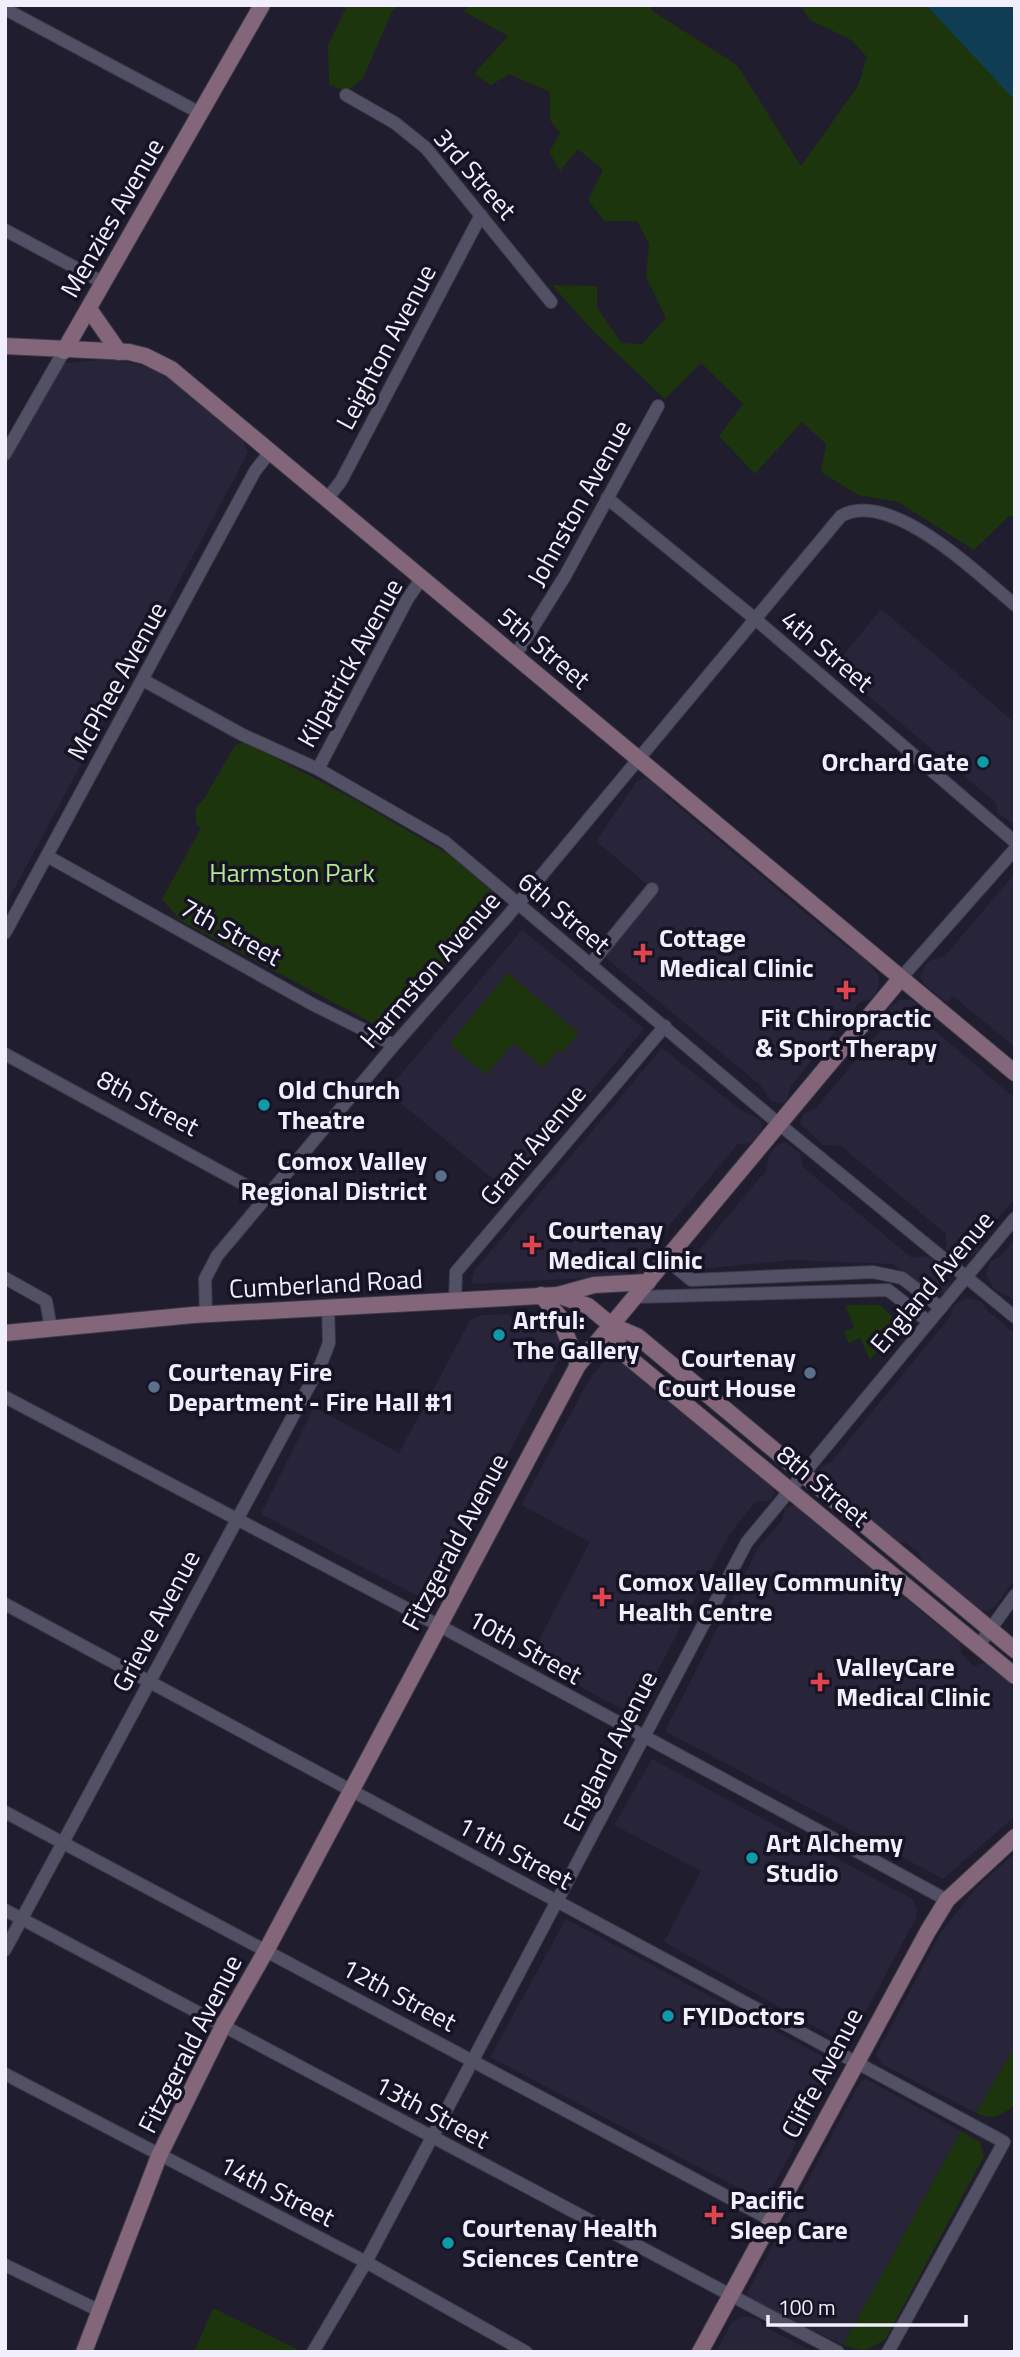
<svg xmlns="http://www.w3.org/2000/svg" width="1020" height="2357" viewBox="0 0 1020 2357" font-family="'Titillium Web',sans-serif">
	<style>
		.built { fill: #28253b }
		.green { fill: #1d350c }
		.water { fill: #0f3e54 }
		.lines { fill: none; stroke-linecap: round; stroke-linejoin: round }
		.street-casing { stroke: #3c3a48; stroke-width: 14 }
		.secondary-casing { stroke: #3c3a48; stroke-width: 18 }
		.street { stroke: #525064; stroke-width: 12 }
		.secondary { stroke: #836679; stroke-width: 16 }
		.culture-dot { fill: #0f9aa8; stroke: #161424; stroke-width: 2.5 }
		.health-dot { fill: #e0444e; stroke: #161424; stroke-width: 2.5 }
		.service-dot { fill: #5c6f8a; stroke: #161424; stroke-width: 2.5 }
		.labels { text-anchor: middle; stroke-width: 7; stroke-linejoin: round; paint-order: stroke }
		.street-label { font-size: 26px; fill: #f0effb; stroke: #161424 }
		.poi-label { font-size: 26px; font-weight: bold; fill: #f0effb; stroke: #161424; text-anchor: start }
		.park-label { font-size: 26px; fill: #b1e98f; stroke: #161424 }
	</style>
	<rect width="100%" height="100%" fill="#1f1d2e"/>
	<!-- built -->
	<g class="built">
		<polygon points="116,359 155,369 171,379 242,438 248,453 5,906 5,462 64,363"/>
		<polygon points="881,609 1015,723 1015,825 998,813 995,802 834,667"/>
		<polygon points="645,778 661,786 667,797 845,946 870,960 868,963 878,975 879,985 874,997 859,1003 790,1087 788,1098 782,1104 771,1101 760,1085 600,953 652,889 596,841 637,781"/>
		<polygon points="1015,873 1015,1047 953,996 947,1003 924,984 920,976 929,961 945,956"/>
		<polygon points="522,930 644,1029 508,1191 376,1083 397,1079"/>
		<polygon points="899,1000 911,1000 924,1009 923,1021 1015,1098 1015,1198 982,1237 979,1251 969,1257 951,1253 946,1248 946,1234 841,1146 823,1145 800,1123 803,1114 816,1108 884,1026 886,1011"/>
		<polygon points="662,1048 741,1110 758,1118 762,1126 759,1136 750,1143 738,1144 627,1276 476,1284 471,1282 474,1271"/>
		<polygon points="785,1142 800,1153 803,1167 912,1258 928,1256 943,1270 949,1285 946,1291 938,1295 930,1292 893,1264 792,1260 693,1270 695,1275 692,1274 685,1262 690,1261 766,1171 769,1155 777,1145"/>
		<polygon points="1015,1239 1015,1300 994,1289 986,1275 990,1262 1002,1255"/>
		<polygon points="966,1298 981,1301 988,1311 1015,1334 1015,1580 994,1607 987,1611 980,1610 923,1564 920,1554 906,1543 897,1542 817,1476 820,1467 831,1462 950,1317 954,1305"/>
		<polygon points="534,1312 553,1320 563,1339 561,1355 429,1602 261,1514 314,1407 399,1453 471,1319 483,1315 509,1314 512,1317"/>
		<polygon points="612,1359 620,1362 759,1477 769,1480 775,1492 771,1500 755,1502 729,1535 636,1712 631,1714 533,1661 531,1655 590,1542 521,1505 589,1380 603,1362"/>
		<polygon points="792,1505 804,1508 808,1517 945,1631 960,1639 961,1653 973,1666 989,1662 1015,1689 1015,1816 943,1879 665,1731 758,1548 782,1520 785,1508"/>
		<polygon points="652,1759 912,1899 917,1910 915,1920 857,2028 850,2034 833,2037 664,1942 701,1871 614,1825"/>
		<polygon points="1013,1855 1015,2045 976,2113 882,2064 876,2055 940,1934 976,1888"/>
		<polygon points="566,1919 837,2064 765,2202 490,2057"/>
		<polygon points="866,2079 961,2131 843,2345 750,2299 747,2293 861,2081"/>
		<polygon points="744,2316 758,2319 763,2326 814,2352 716,2352 732,2322"/>
	</g>
	<!-- green -->
	<g class="green">
		<polygon points="344,5 399,5 392,12 363,78 348,91 329,85 328,45 346,8"/>
		<polygon points="470,5 653,5 651,10 737,65 801,166 858,86 867,57 851,40 810,20 800,5 926,5 1015,99 1015,517 1009,516 974,550 898,502 858,495 821,472 826,444 802,422 755,474 719,436 743,404 701,363 665,399 592,330 552,285 597,286 597,307 621,343 642,344 666,318 646,277 649,244 637,221 604,221 588,200 603,170 578,149 560,171 549,152 560,133 550,120 550,92 509,74 491,85 474,74 508,36 463,11"/>
		<polygon points="245,742 352,798 451,856 496,895 493,908 399,1021 384,1027 374,1024 181,921 162,899 201,828 196,823 196,807 204,799 235,745"/>
		<polygon points="508,973 579,1033 562,1053 558,1050 543,1068 513,1043 486,1075 449,1044"/>
		<polygon points="845,1305 880,1305 901,1325 870,1360 860,1338 849,1343 844,1332 854,1327"/>
		<path d="M1015 2045V2105C1000 2116 994 2121 976 2113Z"/>
		<polygon points="961,2131 980,2142 984,2156 885,2340 864,2351 843,2345"/>
		<polygon points="213,2308 299,2350 194,2352"/>
	</g>
	<!-- water -->
	<polygon class="water" points="926,5 1015,5 1015,99 1010,95"/>
	<g class="lines">
		<!-- street casing -->
		<g class="street-casing">
			<g id="street">
				<polyline points="5,9 200,113"/>
				<polyline points="346,95 395,123 426,148 551,302"/>
				<polyline points="5,230 104,283"/>
				<polyline points="5,454 64,351"/>
				<polyline points="607,498 754,618 1015,842"/>
				<polyline points="327,499 341,481 481,215"/>
				<polyline points="515,656 565,576 658,406"/>
				<polyline points="143,680 241,734 318,769 445,842 779,1124 1015,1317"/>
				<polyline points="318,769 408,598 422,578"/>
				<polyline points="47,856 312,1004 394,1045"/>
				<polyline points="5,933 255,471 270,452"/>
				<polyline points="590,965 652,889"/>
				<polyline points="901,978 1015,849"/>
				<polyline points="5,1054 267,1197"/>
				<polyline points="665,1258 691,1280 873,1272 902,1278 941,1308"/>
				<polyline points="5,1278 46,1301 51,1328"/>
				<polyline points="636,1297 888,1290 929,1322"/>
				<polyline points="455,1301 456,1272 665,1026"/>
				<path d="M206 1315 205 1279 217 1256 394 1045 506 918 841 516C891 488 979 575 1015 605"/>
				<polyline points="5,1397 438,1625 947,1900"/>
				<polyline points="5,1604 1004,2142 888,2352"/>
				<polyline points="979,1645 1015,1595"/>
				<polyline points="5,1812 771,2220"/>
				<polyline points="5,1910 838,2352"/>
				<polyline points="5,1950 321,1364 329,1343 328,1309"/>
				<polyline points="5,2074 366,2262 526,2352"/>
				<polyline points="5,2265 100,2311"/>
				<polyline points="313,2352 366,2262 747,1542 1015,1218"/>
			</g>
		</g>
		<!-- secondary casing -->
		<g class="secondary-casing">
			<g id="secondary">
				<polyline points="89,309 119,352"/>
				<polyline points="5,346 129,352 145,356 171,369 1015,1073"/>
				<polyline points="64,351 262,5"/>
				<polyline points="541,1295 559,1316 578,1365"/>
				<polyline points="558,1295 588,1306 611,1325 637,1336 1015,1650"/>
				<polyline points="611,1325 622,1352 1015,1676"/>
				<polyline points="5,1333 193,1315 558,1295 594,1285 648,1282"/>
				<polyline points="84,2352 159,2156 223,2026 267,1949 578,1365 901,978"/>
				<polyline points="700,2352 928,1931 947,1900 1015,1837"/>
			</g>
		</g>
		<!-- street -->
		<use href="#street" class="street"/>
		<!-- secondary -->
		<use href="#secondary" class="secondary"/>
	</g>
	<!-- markers -->
	<g class="culture-dot">
		<circle cx="983" cy="762" r="7"/>
		<circle cx="264" cy="1105" r="7"/>
		<circle cx="499" cy="1335" r="7"/>
		<circle cx="752" cy="1858" r="7"/>
		<circle cx="668" cy="2016" r="7"/>
		<circle cx="448" cy="2243" r="7"/>
	</g>
	<g class="health-dot">
		<path d="M639.5 942.5h7v7h7v7h-7v7h-7v-7h-7v-7h7z"/>
		<path d="M842.5 979.5h7v7h7v7h-7v7h-7v-7h-7v-7h7z"/>
		<path d="M528.5 1234.5h7v7h7v7h-7v7h-7v-7h-7v-7h7z"/>
		<path d="M598.5 1586.5h7v7h7v7h-7v7h-7v-7h-7v-7h7z"/>
		<path d="M816.5 1671.5h7v7h7v7h-7v7h-7v-7h-7v-7h7z"/>
		<path d="M710.5 2204.5h7v7h7v7h-7v7h-7v-7h-7v-7h7z"/>
	</g>
	<g class="service-dot">
		<circle cx="441" cy="1176" r="7"/>
		<circle cx="810" cy="1373" r="7"/>
		<circle cx="154" cy="1387" r="7"/>
	</g>
	<g class="labels">
		<!-- street labels -->
		<g class="street-label">
			<text transform="translate(475 174) rotate(49)" y="9">3rd Street</text>
			<text transform="translate(112 218) rotate(-60)" y="9">Menzies Avenue</text>
			<text transform="translate(386 347) rotate(-62)" y="9">Leighton Avenue</text>
			<text transform="translate(579 503) rotate(-61)" y="9">Johnston Avenue</text>
			<text transform="translate(544 648) rotate(40)" y="9">5th Street</text>
			<text transform="translate(827 651) rotate(40)" y="9">4th Street</text>
			<text transform="translate(350 663) rotate(-61)" y="9">Kilpatrick Avenue</text>
			<text transform="translate(117 681) rotate(-61)" y="9">McPhee Avenue</text>
			<text transform="translate(564 913) rotate(40)" y="9">6th Street</text>
			<text transform="translate(231 932) rotate(29)" y="9">7th Street</text>
			<text transform="translate(430 970) rotate(-49)" y="9">Harmston Avenue</text>
			<text transform="translate(148 1103) rotate(28)" y="9">8th Street</text>
			<text transform="translate(533 1145) rotate(-50)" y="9">Grant Avenue</text>
			<text transform="translate(932 1282) rotate(-50)" y="9">England Avenue</text>
			<text transform="translate(326 1284) rotate(-3)" y="9">Cumberland Road</text>
			<text transform="translate(823 1486) rotate(40)" y="9">8th Street</text>
			<text transform="translate(455 1542) rotate(-62)" y="9">Fitzgerald Avenue</text>
			<text transform="translate(156 1621) rotate(-62)" y="9">Grieve Avenue</text>
			<text transform="translate(525 1647) rotate(29)" y="9">10th Street</text>
			<text transform="translate(610 1751) rotate(-63)" y="9">England Avenue</text>
			<text transform="translate(515 1853) rotate(28)" y="9">11th Street</text>
			<text transform="translate(399 1995) rotate(28)" y="9">12th Street</text>
			<text transform="translate(190 2044) rotate(-63)" y="9">Fitzgerald Avenue</text>
			<text transform="translate(822 2073) rotate(-62)" y="9">Cliffe Avenue</text>
			<text transform="translate(432 2112) rotate(28)" y="9">13th Street</text>
			<text transform="translate(277 2191) rotate(27)" y="9">14th Street</text>
		</g>
		<!-- poi labels -->
		<g class="poi-label">
			<text x="969" y="771" text-anchor="end">Orchard Gate</text>
			<text x="659" y="947">Cottage<tspan x="659" dy="30">Medical Clinic</tspan></text>
			<text x="846" y="1027" text-anchor="middle">Fit Chiropractic<tspan x="846" dy="30">&amp; Sport Therapy</tspan></text>
			<text x="278" y="1099">Old Church<tspan x="278" dy="30">Theatre</tspan></text>
			<text x="427" y="1170" text-anchor="end">Comox Valley<tspan x="427" dy="30">Regional District</tspan></text>
			<text x="548" y="1239">Courtenay<tspan x="548" dy="30">Medical Clinic</tspan></text>
			<text x="513" y="1329">Artful:<tspan x="513" dy="30">The Gallery</tspan></text>
			<text x="796" y="1367" text-anchor="end">Courtenay<tspan x="796" dy="30">Court House</tspan></text>
			<text x="168" y="1381">Courtenay Fire<tspan x="168" dy="30">Department - Fire Hall #1</tspan></text>
			<text x="618" y="1591">Comox Valley Community<tspan x="618" dy="30">Health Centre</tspan></text>
			<text x="836" y="1676">ValleyCare<tspan x="836" dy="30">Medical Clinic</tspan></text>
			<text x="766" y="1852">Art Alchemy<tspan x="766" dy="30">Studio</tspan></text>
			<text x="682" y="2025">FYIDoctors</text>
			<text x="730" y="2209">Pacific<tspan x="730" dy="30">Sleep Care</tspan></text>
			<text x="462" y="2237">Courtenay Health<tspan x="462" dy="30">Sciences Centre</tspan></text>
		</g>
		<!-- park labels -->
		<g class="park-label">
			<text x="292" y="882">Harmston Park</text>
		</g>
	</g>
	<!-- border -->
	<rect width="1020" height="2357" fill="none" stroke="#f0effb" stroke-width="14"/>
	<!-- scale -->
	<path d="M768 2315v10h198v-10" fill="none" stroke="#f0effb" stroke-width="3.5"/>
	<text x="778" y="2315" font-size="21" fill="#f0effb" stroke="#161424" stroke-width="5" paint-order="stroke">100 m</text>
</svg>
